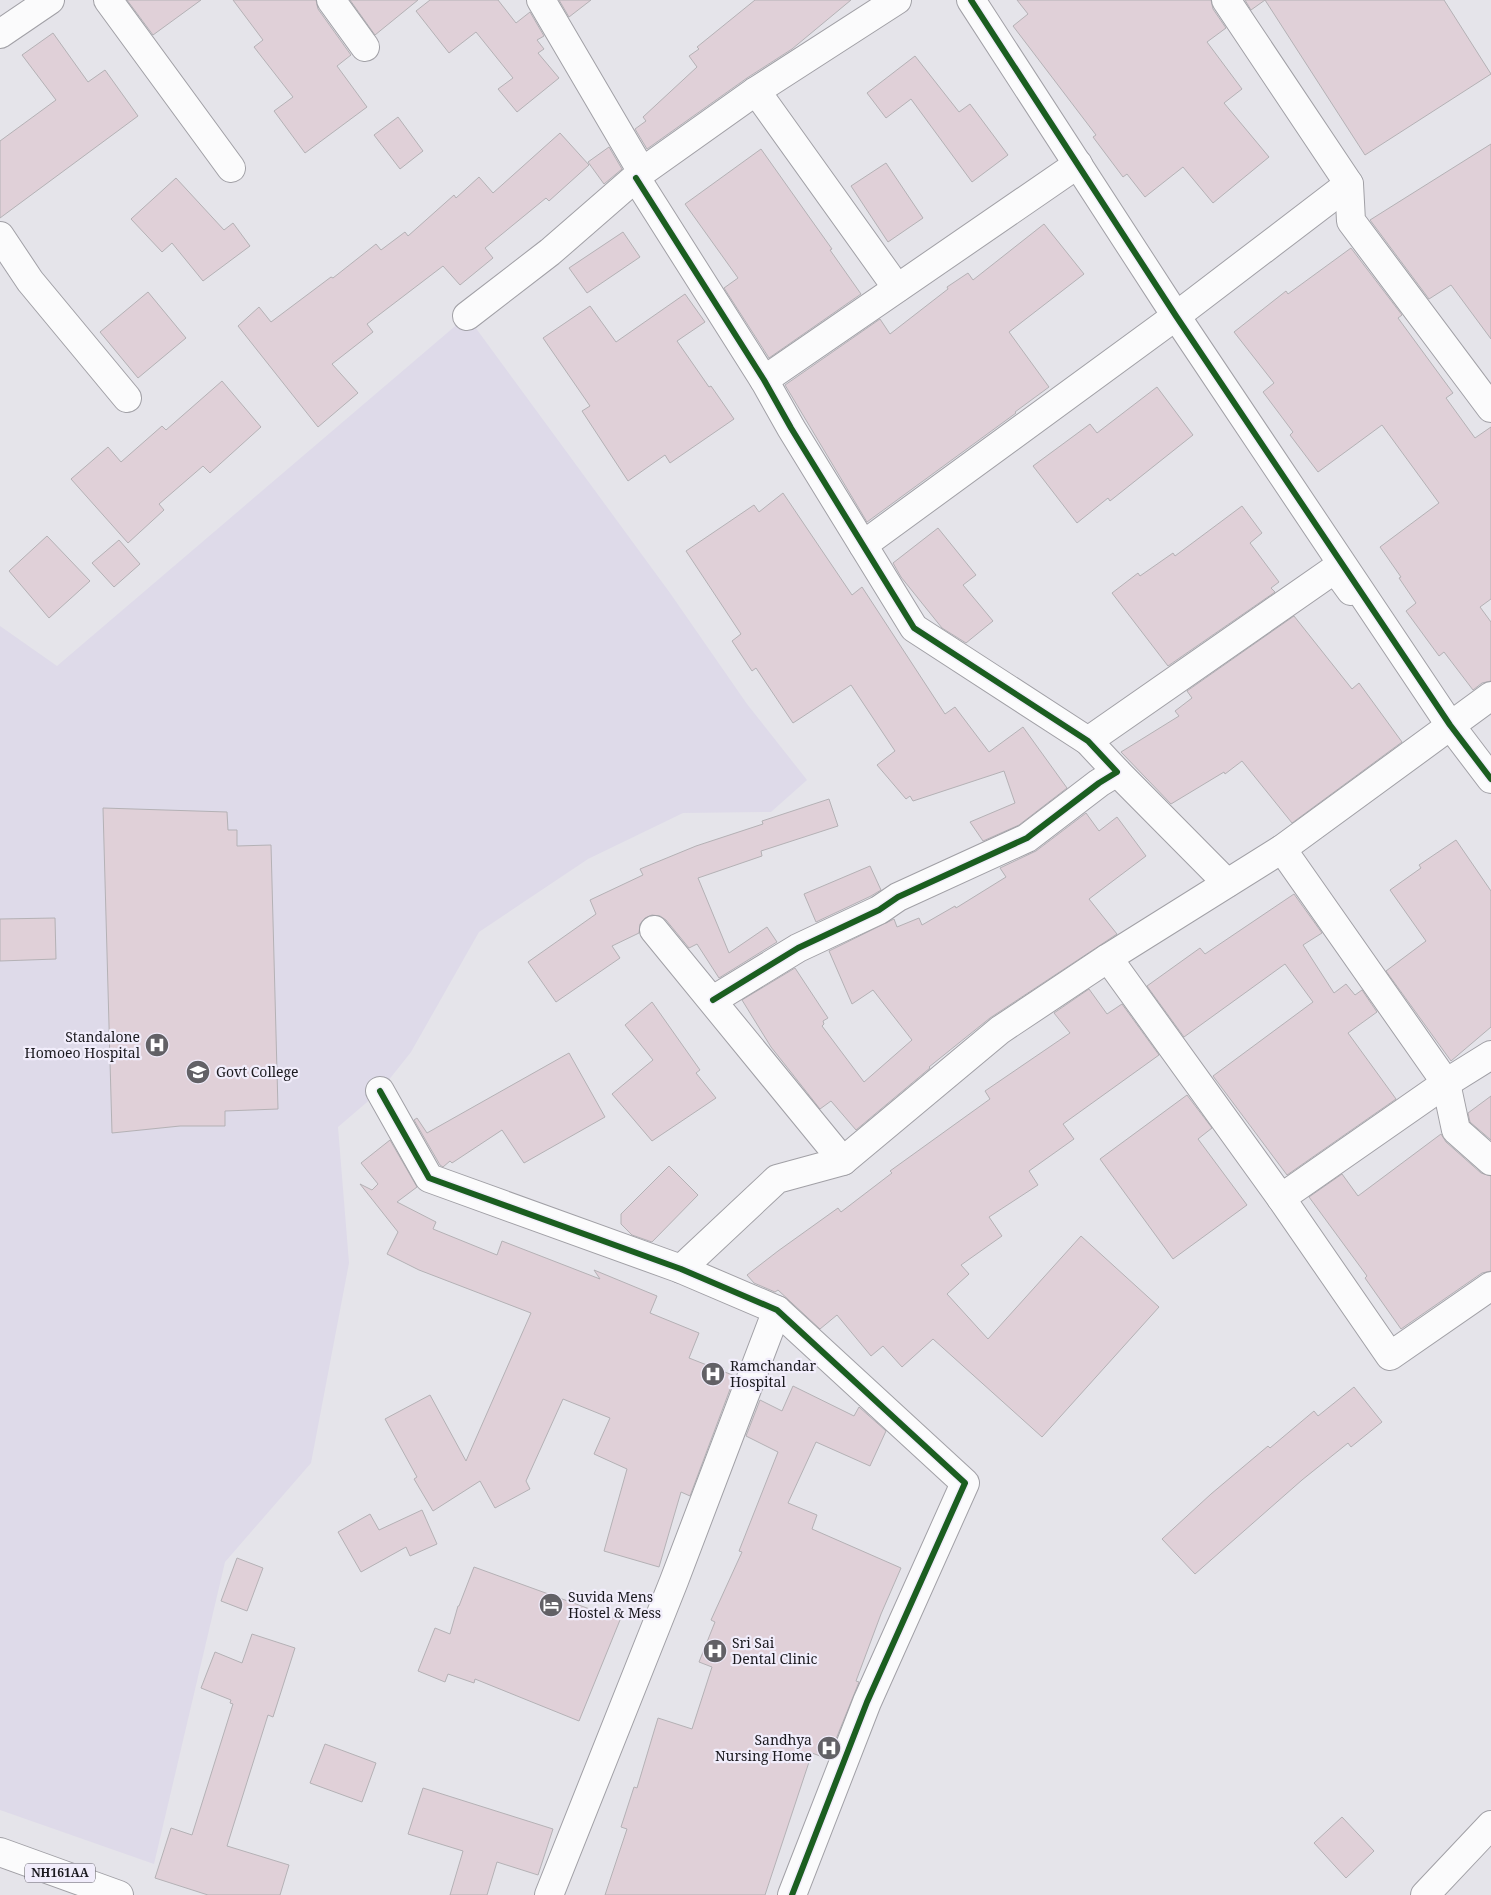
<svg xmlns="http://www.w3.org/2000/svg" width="1491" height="1895" viewBox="0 0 1491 1895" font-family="'Noto Serif',serif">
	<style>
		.built { fill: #dedae9 }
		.building { fill: #e0d0d8; stroke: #b4b1b5 }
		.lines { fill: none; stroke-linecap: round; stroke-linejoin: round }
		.street-casing { stroke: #a1a0a6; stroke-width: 30 }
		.secondary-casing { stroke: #a1a0a6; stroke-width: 30 }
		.highway-casing { stroke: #a1a0a6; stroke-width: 30 }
		.street { stroke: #fbfbfc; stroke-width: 28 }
		.secondary { stroke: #fbfbfc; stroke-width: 28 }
		.highway { stroke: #fbfbfc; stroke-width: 28 }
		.cycleway-casing { stroke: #f1edfb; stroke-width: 9 }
		.cycleway { stroke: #1b5e20; stroke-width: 6 }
		.labels { text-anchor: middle; stroke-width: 4.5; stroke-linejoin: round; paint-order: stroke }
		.shield { fill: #f1edfb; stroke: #5b5961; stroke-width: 1 }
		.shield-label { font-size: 12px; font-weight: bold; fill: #1b1a1f }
		.poi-label { font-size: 14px; fill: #1b1a1f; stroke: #f1edfb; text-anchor: start }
	</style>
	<rect width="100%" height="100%" fill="#e5e4ea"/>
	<!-- built -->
	<polygon class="built" points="467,316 670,593 747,704 807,780 771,812 683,813 588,859 479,932 411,1052 380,1091 338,1127 349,1263 311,1463 225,1562 154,1864 0,1810 0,626 57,666"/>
	<!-- building -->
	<g class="building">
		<polygon points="127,0 201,0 153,35"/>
		<polygon points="233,0 316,0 318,9 351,55 337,66 367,107 305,153 274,111 293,97 254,47 263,40"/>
		<polygon points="350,0 418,0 375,35"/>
		<polygon points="430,0 498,0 516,23 530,12 544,36 537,40 544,49 538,53 559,78 517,112 498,89 513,78 476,32 449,53 416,11"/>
		<polygon points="559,0 591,0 569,17"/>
		<polygon points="755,0 851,0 792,49 747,78 647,149 635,129 646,121 643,117 697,67 689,56 699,49 697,47"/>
		<polygon points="1017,0 1211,0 1213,9 1226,28 1207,42 1242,89 1224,103 1269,157 1213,203 1183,167 1145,197 1127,174 1123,177 1093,137 1096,135 1013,26 1028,14"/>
		<polygon points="1245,0 1265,0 1251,10"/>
		<polygon points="1265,0 1444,0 1491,74 1365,155"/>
		<polygon points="53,33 88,82 105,70 138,116 0,218 0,141 56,100 22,55"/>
		<polygon points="915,56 959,112 970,104 1008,155 972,182 911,99 886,118 867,93"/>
		<polygon points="398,117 423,151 400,169 374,135"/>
		<polygon points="560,133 589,165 549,201 546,198 485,248 493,258 460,285 443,266 367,324 373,332 332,364 358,393 318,427 238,326 259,307 271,322 331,277 333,278 376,244 381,250 405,232 408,236 454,195 456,198 479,177 493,193"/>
		<polygon points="1491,144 1491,339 1451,285 1429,299 1370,220"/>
		<polygon points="609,147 622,169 604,184 588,162"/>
		<polygon points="761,149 812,221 832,249 830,250 861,294 769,358 724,288 738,278 685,204"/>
		<polygon points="886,163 923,218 888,242 851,186"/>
		<polygon points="176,178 224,230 233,223 250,246 203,281 172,243 162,252 131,219"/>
		<polygon points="1044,224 1084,274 1009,332 1049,387 1015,412 1016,413 867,522 785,385 880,319 890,334 948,289 947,287 968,273 973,280"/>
		<polygon points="623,232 640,257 587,293 569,268"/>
		<polygon points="1351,248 1402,315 1398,318 1453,393 1446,398 1475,438 1491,427 1491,599 1480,607 1491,622 1491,681 1482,683 1473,690 1444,652 1439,656 1406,611 1416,603 1399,578 1401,577 1380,547 1439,503 1382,425 1318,472 1290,435 1293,432 1263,392 1274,383 1234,332 1286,291 1288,294"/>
		<polygon points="148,292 186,338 138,378 100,332"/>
		<polygon points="685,294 705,322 677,341 709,387 711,386 734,419 670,463 665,455 628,481 582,411 590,406 543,338 590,306 616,342"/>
		<polygon points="222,381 261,427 210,473 203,466 159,504 164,510 128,543 71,479 108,447 121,462 162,426 166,430"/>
		<polygon points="1157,387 1193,435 1110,501 1108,498 1077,523 1033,466 1090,424 1097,433"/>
		<polygon points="783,493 852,595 862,587 945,714 955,707 989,752 1023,727 1067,788 1019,825 983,841 970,822 1015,803 1004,771 913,801 910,796 906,799 877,765 895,751 851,685 793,723 756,668 752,671 732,641 741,634 686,551 754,505 759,512"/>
		<polygon points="1242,506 1262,533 1250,543 1279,582 1271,588 1275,592 1168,666 1112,593 1138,573 1140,576 1173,553 1175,556"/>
		<polygon points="938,528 976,575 963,585 993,621 966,643 942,628 901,577 893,563"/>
		<polygon points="47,536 90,581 49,618 9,571"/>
		<polygon points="119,540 140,564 114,587 92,563"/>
		<polygon points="1294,616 1352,689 1359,683 1402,742 1292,823 1242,761 1225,774 1224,772 1171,804 1121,752 1179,716 1175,711 1192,698 1187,691"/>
		<polygon points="829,799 838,826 761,851 762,856 698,878 729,953 767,927 777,942 719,978 697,944 689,948 666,920 660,916 652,915 645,918 640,924 639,933 612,946 620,958 556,1002 528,962 596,914 590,900 643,875 640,869 696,846 763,824 762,821"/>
		<polygon points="103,808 227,812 228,830 237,830 237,846 271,845 278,1109 225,1111 225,1126 180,1126 112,1133"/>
		<polygon points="1086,813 1099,831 1117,817 1146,856 1089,899 1117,934 990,1018 929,1067 930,1068 856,1130 831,1101 820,1109 771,1047 742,1000 795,968 828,1018 823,1021 824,1024 822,1026 864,1082 912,1040 873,990 852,1004 829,951 894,919 897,927 919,918 922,925 955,906 956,908 1006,877 1000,868 1036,851"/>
		<polygon points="1456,840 1491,891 1491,1027 1451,1061 1386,971 1426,941 1390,890 1421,868 1419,865"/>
		<polygon points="870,866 881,890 871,896 816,922 804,894"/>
		<polygon points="1294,894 1322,933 1303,945 1334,993 1346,984 1355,995 1362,990 1377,1012 1348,1033 1396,1099 1287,1175 1213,1076 1313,1002 1285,964 1184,1037 1147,986 1200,948 1205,954"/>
		<polygon points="55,918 56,959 0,961 0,919"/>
		<polygon points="1089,989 1107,1014 1122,1004 1159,1055 1063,1124 1074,1139 1029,1171 1038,1185 989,1217 1002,1236 961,1265 969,1274 947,1294 988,1339 1081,1236 1159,1307 1042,1437 933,1339 902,1367 883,1346 871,1356 837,1315 820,1329 778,1290 775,1292 754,1283 747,1275 778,1251 838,1208 841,1212 892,1173 890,1171 990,1099 985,1091 1070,1033 1054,1013"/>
		<polygon points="652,1002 700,1070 696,1073 716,1098 652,1141 612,1094 653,1060 625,1025"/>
		<polygon points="569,1053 605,1117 524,1163 502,1130 452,1163 450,1161 443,1167 440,1165 414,1120 417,1118 427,1133"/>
		<polygon points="1187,1095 1212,1128 1198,1139 1247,1205 1173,1259 1100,1159"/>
		<polygon points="1491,1096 1491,1140 1470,1122 1468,1113"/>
		<polygon points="1441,1134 1446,1142 1481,1173 1491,1176 1491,1271 1482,1273 1401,1329 1365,1278 1367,1276 1309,1197 1342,1174 1358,1196"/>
		<polygon points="390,1140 417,1187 397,1202 436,1222 433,1229 497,1255 502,1241 600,1279 594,1270 657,1296 650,1313 699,1333 689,1358 735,1376 690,1496 681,1492 659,1567 604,1551 627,1469 594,1454 610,1418 563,1399 526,1481 530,1489 495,1508 480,1481 433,1511 414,1479 417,1477 385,1419 430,1395 466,1461 531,1313 419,1270 387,1254 398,1232 360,1184 372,1190 378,1184 361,1163"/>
		<polygon points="669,1166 698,1195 652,1242 632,1235 621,1224 621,1214"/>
		<polygon points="793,1386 854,1416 859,1407 886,1431 870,1466 816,1442 788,1503 817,1515 812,1529 901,1568 881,1614 856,1681 859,1682 828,1759 812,1753 765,1895 605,1895 627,1829 621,1827 634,1787 637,1788 658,1718 692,1729 712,1667 699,1662 715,1622 711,1620 742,1552 739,1551 778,1452 746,1436 760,1400 782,1411"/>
		<polygon points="1354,1387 1382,1422 1351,1447 1348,1443 1302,1480 1195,1574 1162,1539 1211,1494 1268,1446 1270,1448 1314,1411 1318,1416"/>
		<polygon points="422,1510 437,1544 410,1556 406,1547 361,1572 338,1532 370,1514 379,1530"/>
		<polygon points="237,1558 263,1568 247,1611 221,1601"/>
		<polygon points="474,1567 620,1620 579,1721 475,1679 474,1683 448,1674 445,1682 418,1671 435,1628 450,1634 458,1606 459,1606"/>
		<polygon points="252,1634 295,1648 273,1717 268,1715 227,1846 289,1865 280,1895 208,1895 155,1878 171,1828 192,1835 233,1704 230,1703 231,1700 201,1688 215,1652 242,1663"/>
		<polygon points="325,1744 376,1763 362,1802 310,1783"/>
		<polygon points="423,1788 553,1829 538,1875 497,1862 487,1895 450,1895 463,1851 408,1834"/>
		<polygon points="1342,1817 1374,1851 1346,1878 1314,1843"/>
	</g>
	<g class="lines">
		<!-- street casing -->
		<g class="street-casing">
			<g id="street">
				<polyline points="108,0 231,168"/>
				<polyline points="331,0 365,47"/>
				<polyline points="971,0 1176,316 1450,725 1491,779"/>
				<polyline points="1226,0 1349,184 1351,221 1491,408"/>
				<polyline points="0,34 50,0"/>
				<polyline points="756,91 897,288"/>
				<polyline points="642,172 756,91 897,0"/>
				<polyline points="636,178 764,380 791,428 914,628 1088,741 1117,772 1099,783 1027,838 898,897 879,910 798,948 713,1000"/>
				<polyline points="0,236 30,281 127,398"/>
				<polyline points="467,316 550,252 642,172 541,0"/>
				<polyline points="764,380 1078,164"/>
				<polyline points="863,545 1176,316 1349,184"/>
				<polyline points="1088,741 1335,569 1351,591"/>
				<polyline points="1117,772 1227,883"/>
				<polyline points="1282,849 1446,1083 1456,1130 1491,1161"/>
				<polyline points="654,930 843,1161 1000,1030 1108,958 1282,849 1491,696"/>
				<polyline points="1108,958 1281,1198 1446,1083 1491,1055"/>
				<polyline points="380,1091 429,1178 681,1269 777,1310 965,1483 867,1702 792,1895"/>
				<polyline points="1281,1198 1390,1356 1491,1286"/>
				<polyline points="681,1269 777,1179 843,1161"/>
				<polyline points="549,1895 674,1581 777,1310"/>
			</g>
		</g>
		<!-- secondary casing -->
		<g class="secondary-casing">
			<polyline id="secondary" points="1425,1895 1491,1825"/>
		</g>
		<!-- highway casing -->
		<g class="highway-casing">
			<polyline id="highway" points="0,1852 119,1895"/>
		</g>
		<!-- street -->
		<use href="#street" class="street"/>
		<!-- secondary -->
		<use href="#secondary" class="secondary"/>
		<!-- highway -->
		<use href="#highway" class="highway"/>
		<!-- cycleway casing -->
		<g class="cycleway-casing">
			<g id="cycleway">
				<polyline points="971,0 1176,316 1450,725 1491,779"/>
				<polyline points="636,178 764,380 791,428 914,628 1088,741 1117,772 1099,783 1027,838 898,897 879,910 798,948 713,1000"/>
				<polyline points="380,1091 429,1178 681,1269 777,1310 965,1483 867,1702 792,1895"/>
			</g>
		</g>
		<!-- cycleway -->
		<use href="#cycleway" class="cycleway"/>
	</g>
	<!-- icons -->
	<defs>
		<g id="hospital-disc" transform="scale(1.25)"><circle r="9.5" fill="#626166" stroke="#f1edfb"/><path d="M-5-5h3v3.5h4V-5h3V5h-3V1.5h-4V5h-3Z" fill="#fff"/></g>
		<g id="university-disc" transform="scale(1.25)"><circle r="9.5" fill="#626166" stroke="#f1edfb"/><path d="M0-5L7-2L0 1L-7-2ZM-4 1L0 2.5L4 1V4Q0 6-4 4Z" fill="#fff"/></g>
		<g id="hotel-disc" transform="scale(1.25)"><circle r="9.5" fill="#626166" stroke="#f1edfb"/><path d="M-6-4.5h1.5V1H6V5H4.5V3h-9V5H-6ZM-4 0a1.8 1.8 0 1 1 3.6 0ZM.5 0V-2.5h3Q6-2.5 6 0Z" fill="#fff"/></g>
	</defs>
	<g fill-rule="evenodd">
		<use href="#hospital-disc" x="157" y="1045"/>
		<use href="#university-disc" x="198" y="1072"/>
		<use href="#hospital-disc" x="713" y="1374"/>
		<use href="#hotel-disc" x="551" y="1605"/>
		<use href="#hospital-disc" x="715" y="1651"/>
		<use href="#hospital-disc" x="829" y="1748"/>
	</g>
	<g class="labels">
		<!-- shield labels -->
		<rect class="shield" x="25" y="1863.5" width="70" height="19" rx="4"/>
		<g class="shield-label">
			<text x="60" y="1877">NH161AA</text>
		</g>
		<!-- poi labels -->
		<g class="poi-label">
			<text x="140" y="1042" text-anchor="end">Standalone<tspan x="140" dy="16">Homoeo Hospital</tspan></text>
			<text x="216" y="1077">Govt College</text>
			<text x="730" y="1371">Ramchandar<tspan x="730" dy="16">Hospital</tspan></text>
			<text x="568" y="1602">Suvida Mens<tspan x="568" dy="16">Hostel &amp; Mess</tspan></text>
			<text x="732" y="1648">Sri Sai<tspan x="732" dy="16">Dental Clinic</tspan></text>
			<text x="812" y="1745" text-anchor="end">Sandhya<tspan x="812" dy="16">Nursing Home</tspan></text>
		</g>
	</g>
</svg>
